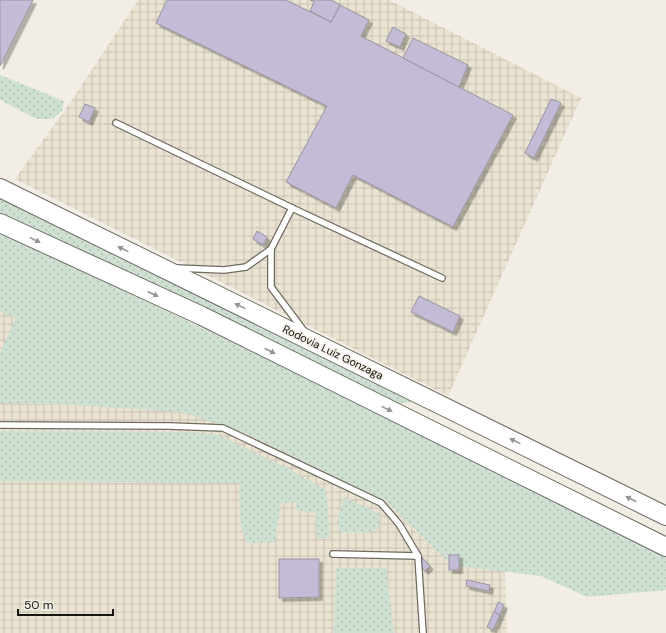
<svg xmlns="http://www.w3.org/2000/svg" width="666" height="633" viewBox="0 0 666 633" font-family="'DM Sans',sans-serif">
	<style>
		.industrial { fill: url(#industrial-grid) }
		.grass { fill: url(#grass-dots) }
		.building { fill: #c4bbd7; stroke: #98959e; filter: url(#shadow) }
		.lines { fill: none; stroke-linecap: round; stroke-linejoin: round }
		.service-casing { stroke: #6f6b63; stroke-width: 8 }
		.trunk-casing { stroke: #6f6b63; stroke-width: 20 }
		.service { stroke: #fff; stroke-width: 5.5 }
		.trunk { stroke: #fff; stroke-width: 18 }
		.oneway { fill: #969594 }
		.labels { text-anchor: middle; stroke-width: 3; stroke-linejoin: round; paint-order: stroke }
		.street-label { font-size: 11px; fill: #161411; stroke: #f2eee5 }
	</style>
	<defs>
		<pattern id="industrial-grid" width="8" height="8" patternUnits="userSpaceOnUse"><rect width="8" height="8" fill="#eae3d2"/><path d="M0 4h8M4 0v8" fill="none" stroke="#c8c2b3"/></pattern>
		<pattern id="grass-dots" width="8" height="8" patternUnits="userSpaceOnUse"><rect width="8" height="8" fill="#cde0d2"/><path d="M2 2h.1M6 6h.1" fill="none" stroke="#afbfb3" stroke-width="1.8" stroke-linecap="round"/></pattern>
		<filter id="shadow"><feDropShadow dx="3.5" dy="3.5" stdDeviation="0" flood-color="#0004"/></filter>
	</defs>
	<rect width="100%" height="100%" fill="#f2eee5"/>
	<!-- industrial -->
	<g class="industrial">
		<polygon points="138,0 389,0 581,98 448,396 15,179 70,103"/>
		<polygon points="0,225 34,242 503,501 507,633 0,633"/>
	</g>
	<!-- grass -->
	<g class="grass">
		<polygon points="0,75 64,101 62,111 52,119 37,119 0,100"/>
		<polygon points="0,198 170,281 308,351 415,401 384,407 0,223"/>
		<polygon points="0,232 432,437 666,554 666,590 587,597 541,576 452,565 386,501 243,432 182,412 76,405 0,403 0,353 16,318 0,311"/>
		<polygon points="0,431 188,432 218,435 287,468 326,490 330,538 317,538 315,513 296,510 296,502 281,503 275,542 247,543 241,527 239,492 240,483 0,481"/>
		<polygon points="344,497 380,514 379,529 366,533 341,533 337,521"/>
		<polygon points="336,568 386,568 394,633 334,633"/>
	</g>
	<!-- building -->
	<g class="building">
		<polygon points="0,0 33,0 0,66"/>
		<polygon points="167,0 286,0 331,22 340,5 369,20 361,36 513,115 453,227 353,175 336,208 286,182 327,106 156,23"/>
		<polygon points="310,0 332,0 340,5 331,22 310,11 314,2"/>
		<polygon points="393,27 406,34 400,47 386,41"/>
		<polygon points="413,38 468,65 459,87 403,58"/>
		<polygon points="551,99 561,103 534,158 525,153"/>
		<polygon points="85,104 95,108 89,122 79,117"/>
		<polygon points="257,231 267,237 263,245 253,239"/>
		<polygon points="419,296 460,316 453,332 411,312"/>
		<polygon points="414,549 430,566 425,571 409,554"/>
		<rect x="449" y="555" width="10" height="15"/>
		<polygon points="279,559 319,559 319,597 279,598"/>
		<polygon points="467,580 490,585 489,591 466,586"/>
		<polygon points="498,602 504,605 500,615 494,612"/>
		<polygon points="494,612 500,615 493,630 487,627"/>
	</g>
	<g class="lines">
		<!-- service casing -->
		<g class="service-casing">
			<g id="service">
				<polyline points="116,123 292,208 442,278"/>
				<polyline points="292,208 271,249 271,287 304,331"/>
				<polyline points="176,268 224,270 246,267 271,249"/>
				<polyline points="0,425 170,426 223,428 381,503 399,524 418,556 423,633"/>
				<polyline points="333,554 418,556"/>
			</g>
		</g>
		<!-- trunk casing -->
		<g class="trunk-casing">
			<g id="trunk">
				<polyline points="0,188 666,516"/>
				<polyline points="0,223 202,316 666,547"/>
			</g>
		</g>
		<!-- service -->
		<use href="#service" class="service"/>
		<!-- trunk -->
		<use href="#trunk" class="trunk"/>
	</g>
	<!-- one-way arrows -->
	<defs><path id="oneway-solid" d="M-6-.8H1V-3.2L6.5 0L1 3.2V.8H-6Z"/></defs>
	<g class="oneway">
		<use href="#oneway-solid" transform="translate(35 240) rotate(26)"/>
		<use href="#oneway-solid" transform="translate(123 249) rotate(-154)"/>
		<use href="#oneway-solid" transform="translate(153 294) rotate(24)"/>
		<use href="#oneway-solid" transform="translate(240 306) rotate(-154)"/>
		<use href="#oneway-solid" transform="translate(270 351) rotate(27)"/>
		<use href="#oneway-solid" transform="translate(387 409) rotate(26)"/>
		<use href="#oneway-solid" transform="translate(515 441) rotate(-154)"/>
		<use href="#oneway-solid" transform="translate(631 499) rotate(-153)"/>
	</g>
	<g class="labels">
		<!-- street labels -->
		<g class="street-label">
			<text transform="translate(333 352) rotate(26)" y="4">Rodovia Luiz Gonzaga</text>
		</g>
	</g>
	<!-- scale -->
	<path d="M18 609v6h95v-6" fill="none" stroke="#161411" stroke-width="2"/>
	<text x="24" y="609" font-size="12" fill="#161411" stroke="#f2eee5" stroke-width="3" paint-order="stroke">50 m</text>
</svg>
